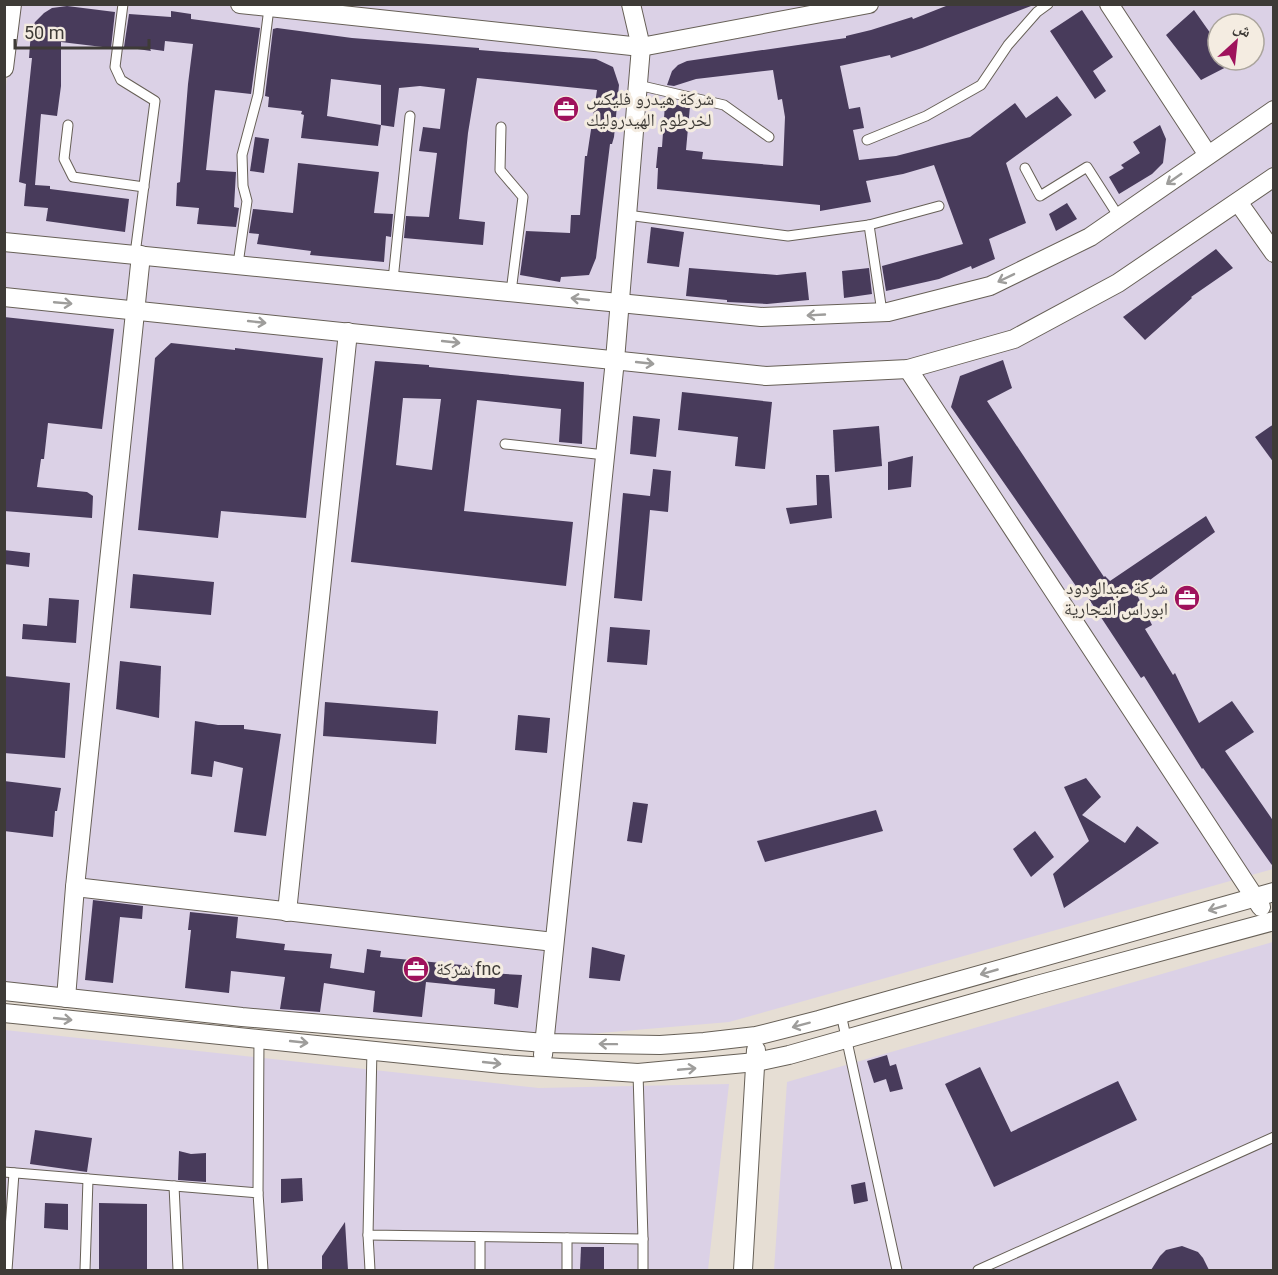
<svg xmlns="http://www.w3.org/2000/svg" width="1278" height="1275" viewBox="0 0 1278 1275" font-family="Roboto,'Noto Naskh Arabic',sans-serif">
	<style>
		.industrial { fill: #dbd1e6; fill-rule: evenodd }
		.building { fill: #483b5b; fill-rule: evenodd }
		.lines { fill: none; stroke-linecap: round; stroke-linejoin: round }
		.lane-casing { stroke: #676057; stroke-width: 11 }
		.street-casing { stroke: #676057; stroke-width: 20 }
		.lane { stroke: #fff; stroke-width: 9 }
		.street { stroke: #fff; stroke-width: 18 }
		.oneway { stroke: #9e9d9b }
		.labels { text-anchor: middle; stroke-width: 6; stroke-linejoin: round; paint-order: stroke }
		.poi-label { font-size: 18px; fill: #3e3b37; stroke: #f4ece1; text-anchor: start }
	</style>
	<rect width="100%" height="100%" fill="#e6ded4"/>
	<!-- industrial -->
	<g class="industrial">
		<path d="M15 5H1273V869L729 1022 518 1040 5 983 4 104ZM1218 24H1254V60H1218Z"/>
		<polygon points="1273,942 1273,1270 774,1270 787,1082"/>
		<polygon points="5,1030 539,1088 729,1084 708,1270 5,1270"/>
	</g>
	<!-- building -->
	<g class="building">
		<polygon points="951,4 1030,4 1031,6 922,48 891,58 890,55 840,66 849,109 860,107 864,128 853,130 859,160 896,156 970,137 1015,103 1026,118 1057,96 1072,115 1006,163 1026,223 989,239 995,259 972,269 971,266 939,279 886,291 882,266 963,244 934,165 903,174 866,181 871,202 820,211 820,205 657,189 658,168 656,168 658,147 662,147 665,104 690,106 686,150 703,152 702,159 783,166 785,117 782,99 778,100 773,70 696,79 674,86 667,85 672,71 678,65 687,61 846,38 846,36 871,30 912,17 913,19"/>
		<polygon points="67,6 115,12 111,48 61,42 61,86 57,116 41,114 35,185 50,186 50,189 129,199 125,232 46,221 48,208 24,206 26,184 19,182 32,58 29,58 31,31 35,22 44,13 52,8"/>
		<polygon points="1082,10 1113,57 1093,71 1106,91 1095,99 1050,31"/>
		<polygon points="1194,10 1218,44 1218,60 1240,60 1201,80 1166,35"/>
		<polygon points="171,11 191,14 191,19 260,28 251,94 215,90 213,106 206,170 236,172 234,207 239,208 236,227 197,224 199,208 176,206 177,183 180,182 188,84 193,44 165,41 164,51 150,49 151,51 124,47 129,14 171,17"/>
		<path d="M277 28 352 38 479 48V50L596 59 613 67 619 85 614 137 612 144H610L596 258 589 275 561 277 560 282 520 275 526 231 570 233 571 215H580L585 156H587L597 90 477 78 468 133 459 219 485 222 483 245 404 238 406 216 429 217 437 153 419 151 423 127 440 129 445 89 420 86 399 88 394 127 381 125 378 146 301 138 304 115 301 114 302 111 268 107 269 97 265 96 273 29ZM331 79 381 85V125L327 116Z"/>
		<polygon points="1160,125 1166,139 1163,163 1152,174 1119,194 1109,177 1124,168 1121,165 1140,153 1133,142"/>
		<polygon points="255,137 269,139 264,173 250,171"/>
		<polygon points="298,163 379,172 374,213 393,214 391,237 386,236 384,262 310,255 311,251 257,244 259,234 249,233 253,209 293,213"/>
		<polygon points="1067,203 1077,219 1056,231 1049,214"/>
		<polygon points="651,227 684,232 679,267 647,263"/>
		<polygon points="1216,249 1233,268 1191,297 1192,298 1145,340 1123,317"/>
		<polygon points="689,268 777,275 806,272 809,300 767,304 727,302 727,300 686,296"/>
		<polygon points="869,268 872,294 844,298 842,271"/>
		<polygon points="4,317 114,329 102,429 48,423 44,459 41,459 37,487 87,492 93,496 92,518 4,511"/>
		<polygon points="171,343 235,350 235,348 323,358 306,518 221,511 218,538 138,530 155,358"/>
		<polygon points="1003,360 1012,388 987,401 1104,577 1105,576 1110,581 1206,516 1215,532 1135,591 1152,625 1145,629 1173,675 1175,673 1199,723 1232,701 1254,732 1225,751 1274,822 1274,868 1203,768 1202,769 1144,676 1141,678 1081,587 1078,589 951,407 960,376"/>
		<path d="M375 361 429 365V367L584 382 582 444 559 442 561 409 477 400 464 511 573 522 566 586 351 562ZM403 398 441 399 432 470 396 465Z"/>
		<polygon points="682,392 772,402 765,469 735,466 738,437 678,430"/>
		<polygon points="633,416 660,419 656,457 630,454"/>
		<polygon points="1274,424 1274,463 1255,437"/>
		<polygon points="879,426 882,466 835,472 833,430"/>
		<polygon points="913,456 911,487 888,490 888,462"/>
		<polygon points="653,469 671,471 668,512 650,510 642,601 614,598 623,493 650,496"/>
		<polygon points="816,475 829,475 832,518 790,524 786,508 817,505"/>
		<polygon points="4,550 30,553 29,567 4,564"/>
		<polygon points="133,574 214,582 211,615 130,608"/>
		<polygon points="49,598 79,600 76,643 22,639 23,624 47,626"/>
		<polygon points="610,627 650,630 647,665 607,662"/>
		<polygon points="120,661 161,666 159,718 116,709"/>
		<polygon points="4,676 70,683 65,758 4,753"/>
		<polygon points="325,702 438,711 436,744 323,736"/>
		<polygon points="518,715 550,718 547,753 515,750"/>
		<polygon points="195,721 218,725 244,725 244,729 281,734 266,836 234,832 243,768 214,761 212,777 191,774"/>
		<polygon points="1086,778 1101,797 1082,815 1125,843 1137,826 1159,843 1064,908 1053,874 1089,841 1064,787"/>
		<polygon points="4,781 61,788 57,811 55,811 53,837 4,831"/>
		<polygon points="633,802 648,804 642,843 627,841"/>
		<polygon points="876,810 883,831 765,862 757,841"/>
		<polygon points="1035,831 1054,857 1031,877 1013,849"/>
		<polygon points="93,900 143,906 142,919 120,917 113,983 85,980"/>
		<polygon points="190,912 238,917 236,938 285,944 284,950 332,954 330,968 364,973 367,949 381,951 380,957 472,966 472,972 522,975 518,1008 494,1004 495,989 426,982 422,1017 373,1012 375,991 324,983 320,1012 280,1009 285,977 231,971 229,993 185,988 191,930 188,930"/>
		<polygon points="592,947 625,955 620,981 589,978"/>
		<polygon points="887,1055 890,1066 896,1064 903,1089 890,1092 886,1079 874,1083 867,1061"/>
		<polygon points="980,1067 1011,1132 1118,1081 1137,1120 994,1187 945,1084"/>
		<polygon points="35,1130 92,1138 87,1172 30,1164"/>
		<polygon points="179,1151 191,1154 206,1153 206,1182 178,1180"/>
		<polygon points="302,1178 303,1201 281,1203 281,1179"/>
		<polygon points="865,1182 868,1201 854,1204 851,1185"/>
		<polygon points="45,1203 68,1204 68,1230 44,1228"/>
		<polygon points="99,1203 147,1204 147,1270 99,1270"/>
		<polygon points="345,1222 348,1270 322,1270 322,1256"/>
		<polygon points="1182,1246 1198,1252 1203,1258 1209,1270 1151,1270 1160,1256 1166,1250"/>
		<polygon points="581,1247 604,1247 604,1270 580,1270"/>
	</g>
	<g class="lines">
		<!-- lane casing -->
		<g class="lane-casing">
			<g id="lane">
				<polyline points="123,4 115,67 121,80 155,101 135,254"/>
				<polyline points="638,85 724,105 769,137"/>
				<polyline points="68,125 64,159 73,177 144,187"/>
				<polyline points="501,127 500,170 523,197 511,292"/>
				<polyline points="867,140 926,116 981,85 1008,45 1037,12 1048,4"/>
				<polyline points="1025,168 1040,196 1087,167 1119,217"/>
				<polyline points="627,215 788,236 869,225 939,206"/>
				<polyline points="869,225 882,312"/>
				<polyline points="238,264 247,201 243,186 242,155 258,95 269,8"/>
				<polyline points="393,280 410,116"/>
				<polyline points="505,444 605,455"/>
				<polyline points="841,1014 897,1270"/>
				<polyline points="372,1049 368,1235 643,1239 638,1073"/>
				<polyline points="4,1172 258,1193 263,1270"/>
				<polyline points="174,1186 178,1270"/>
				<polyline points="258,1193 259,1038"/>
				<polyline points="368,1235 370,1270"/>
				<polyline points="7,1270 14,1173"/>
				<polyline points="85,1270 88,1179"/>
				<polyline points="480,1270 480,1237"/>
				<polyline points="567,1270 567,1238"/>
				<polyline points="643,1270 643,1239"/>
				<polyline points="978,1270 1274,1137"/>
			</g>
		</g>
		<!-- street casing -->
		<g class="street-casing">
			<g id="street">
				<polyline points="240,4 641,47 869,4"/>
				<polyline points="1109,4 1208,155"/>
				<polyline points="4,68 12,4"/>
				<polyline points="1238,202 1274,253"/>
				<polyline points="4,242 761,317 888,312 990,286 1090,237 1274,110"/>
				<polyline points="4,297 766,376 908,369 1014,339 1118,283 1274,177"/>
				<polyline points="908,369 1261,907"/>
				<polyline points="75,887 554,942"/>
				<polyline points="287,912 348,332"/>
				<polyline points="4,991 242,1017 544,1043 660,1045 704,1042 756,1036 819,1020 1274,892"/>
				<polyline points="66,998 75,887 141,255"/>
				<polyline points="4,1013 502,1064 638,1073 756,1062 789,1055 1037,985 1274,921"/>
				<polyline points="543,1055 615,360 641,47 631,4"/>
				<polyline points="743,1270 756,1050"/>
			</g>
		</g>
		<!-- lane -->
		<use href="#lane" class="lane"/>
		<!-- street -->
		<use href="#street" class="street"/>
	</g>
	<!-- one-way arrows -->
	<defs><path id="oneway-shaft" d="M-6 0H5M1.5-3L5.5 0L1.5 3" fill="none" stroke-width="1.6" stroke-linecap="round" stroke-linejoin="round" transform="scale(1.5)"/></defs>
	<g class="oneway">
		<use href="#oneway-shaft" transform="translate(1174 179) rotate(145)"/>
		<use href="#oneway-shaft" transform="translate(1006 278) rotate(154)"/>
		<use href="#oneway-shaft" transform="translate(580 299) rotate(-174)"/>
		<use href="#oneway-shaft" transform="translate(63 303) rotate(5)"/>
		<use href="#oneway-shaft" transform="translate(816 315) rotate(177)"/>
		<use href="#oneway-shaft" transform="translate(257 322) rotate(6)"/>
		<use href="#oneway-shaft" transform="translate(451 342) rotate(6)"/>
		<use href="#oneway-shaft" transform="translate(645 363) rotate(6)"/>
		<use href="#oneway-shaft" transform="translate(1217 908) rotate(164)"/>
		<use href="#oneway-shaft" transform="translate(989 972) rotate(164)"/>
		<use href="#oneway-shaft" transform="translate(63 1019) rotate(6)"/>
		<use href="#oneway-shaft" transform="translate(801 1025) rotate(165)"/>
		<use href="#oneway-shaft" transform="translate(299 1042) rotate(6)"/>
		<use href="#oneway-shaft" transform="translate(608 1044) rotate(-179)"/>
		<use href="#oneway-shaft" transform="translate(492 1063) rotate(6)"/>
		<use href="#oneway-shaft" transform="translate(687 1069) rotate(-5)"/>
	</g>
	<!-- icons -->
	<defs>
		<g id="office-disc" transform="scale(1.35)"><circle r="9.5" fill="#9f125c" stroke="#f4ece1"/><path d="M-6-3h4V-5.5h4V-3h4V5H-6ZM-1-4.5V-3h2v-1.5ZM-6 0V1H6V0Z" fill="#fff"/></g>
	</defs>
	<g fill-rule="evenodd">
		<use href="#office-disc" x="566" y="109"/>
		<use href="#office-disc" x="1187" y="598"/>
		<use href="#office-disc" x="416" y="969"/>
	</g>
	<g class="labels">
		<!-- poi labels -->
		<g class="poi-label">
			<text x="586" y="105">شركة هيدرو فليكس<tspan x="586" dy="21">لخرطوم الهيدروليك</tspan></text>
			<text x="1168" y="594" text-anchor="end">شركة عبدالودود<tspan x="1168" dy="21">ابوراس التجارية</tspan></text>
			<text x="436" y="975">شركة fnc</text>
		</g>
	</g>
	<!-- border -->
	<rect width="1278" height="1275" fill="none" stroke="#3e3b37" stroke-width="12"/>
	<!-- north arrow -->
	<g transform="translate(1236 42) rotate(27)"><circle r="28" fill="#f4ece1" stroke="#aba59d" stroke-width="1.5"/>
	<path d="M0-4.5L10 22L0 15L-10 22Z" fill="#9f125c"/>
	<text y="-9" font-size="16" font-weight="bold" text-anchor="middle" fill="#3e3b37">ش</text>
	</g>
	<!-- scale -->
	<path d="M15 39v9h134v-9" fill="none" stroke="#3e3b37" stroke-width="3"/>
	<text x="24" y="39" font-size="18" fill="#3e3b37" stroke="#f4ece1" stroke-width="4.5" paint-order="stroke">50 m</text>
</svg>
